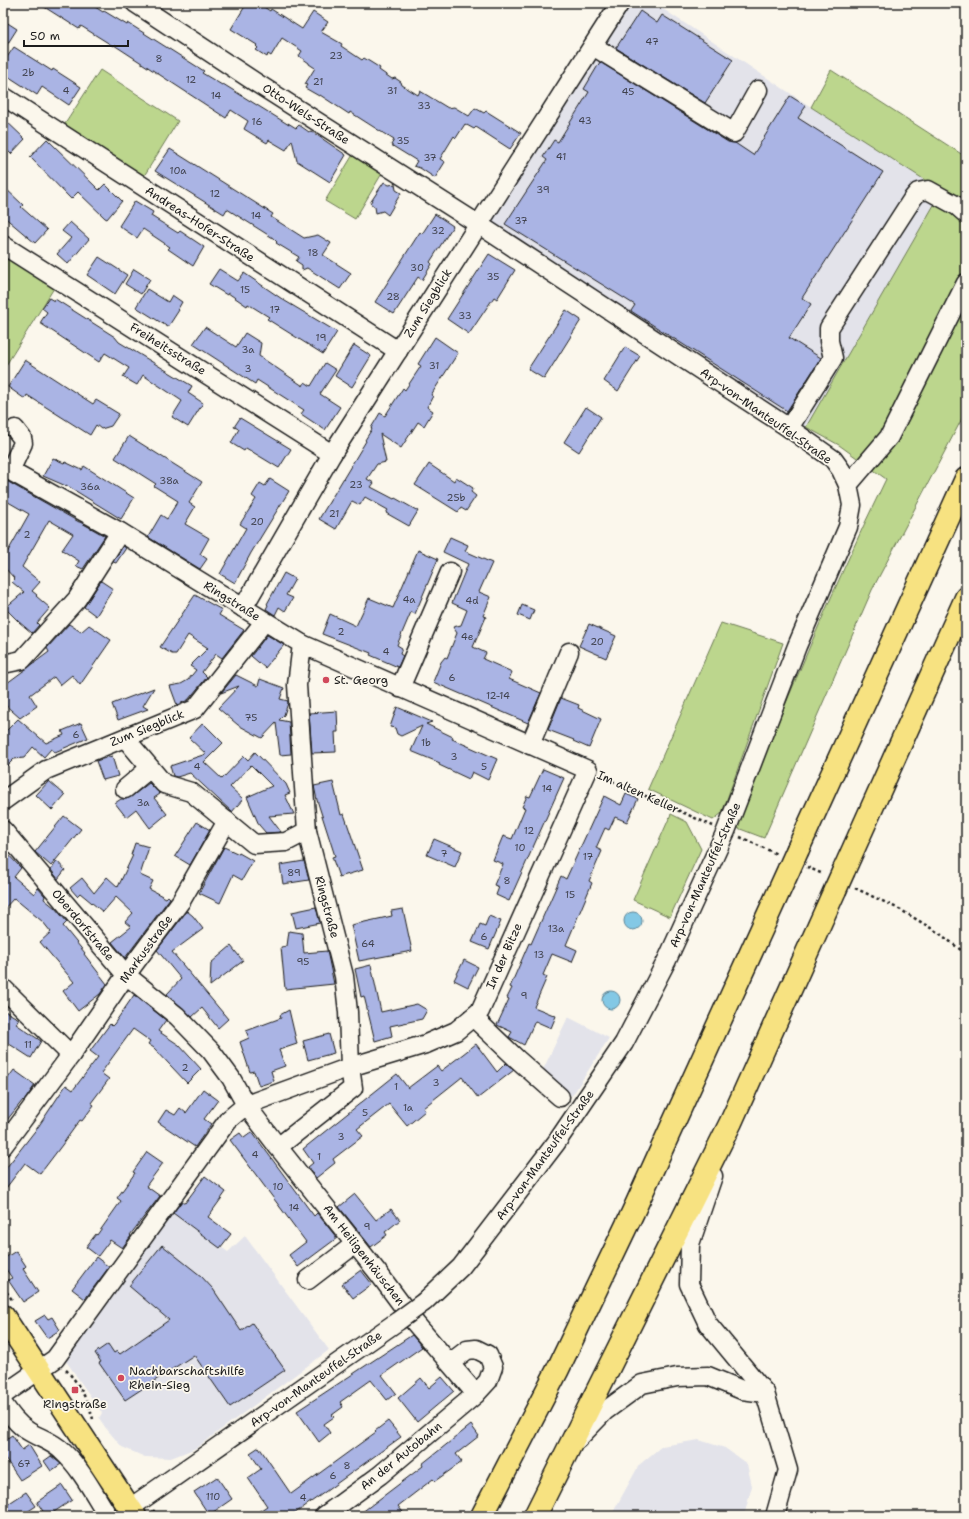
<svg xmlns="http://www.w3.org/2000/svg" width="969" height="1519" viewBox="0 0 969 1519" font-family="'Shantell Sans',sans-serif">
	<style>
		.built { fill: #e3e3ea }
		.green { fill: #bcd68d; stroke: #6c7954 }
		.water { fill: #83c8e5; stroke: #5a8395 }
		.building { fill: #aab4e4; stroke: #1c1c1c }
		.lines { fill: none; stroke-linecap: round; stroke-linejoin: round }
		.minor-casing { stroke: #1c1c1c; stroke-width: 21 }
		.major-casing { stroke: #1c1c1c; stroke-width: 25 }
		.highway-casing { stroke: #1c1c1c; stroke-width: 25 }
		.path { stroke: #1c1c1c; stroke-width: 2.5; stroke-dasharray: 3 3; stroke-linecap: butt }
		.minor { stroke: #fbf7ec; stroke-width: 18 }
		.major { stroke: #f7e281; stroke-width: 22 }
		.highway { stroke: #f7e281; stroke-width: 22 }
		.minor-bridge-casing { stroke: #1c1c1c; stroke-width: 21; stroke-linecap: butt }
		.highway-bridge-casing { stroke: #1c1c1c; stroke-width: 25; stroke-linecap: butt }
		.minor-bridge { stroke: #fbf7ec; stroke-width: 18 }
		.highway-bridge { stroke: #f7e281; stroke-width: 22 }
		.poi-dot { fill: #d1495b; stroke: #fbf7ec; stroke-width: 1.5 }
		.labels { text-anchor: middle; stroke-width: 3.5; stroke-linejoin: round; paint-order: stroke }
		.number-label { font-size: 10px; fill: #40424e }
		.street-label { font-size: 12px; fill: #1c1c1c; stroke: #fbf7ec }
		.poi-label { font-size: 12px; fill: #1c1c1c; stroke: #fbf7ec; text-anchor: start }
	</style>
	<rect width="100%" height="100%" fill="#fbf7ec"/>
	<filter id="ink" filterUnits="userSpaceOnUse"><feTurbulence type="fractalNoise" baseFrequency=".025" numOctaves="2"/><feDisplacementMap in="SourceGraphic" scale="8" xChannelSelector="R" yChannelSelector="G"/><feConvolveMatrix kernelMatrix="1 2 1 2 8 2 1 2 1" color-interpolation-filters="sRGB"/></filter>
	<g filter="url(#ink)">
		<!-- built -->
		<g class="built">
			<polygon points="629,3 654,3 811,107 942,191 806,427 668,342 490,221 546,136"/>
			<polygon points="568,1017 609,1038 572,1096 555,1083 540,1076"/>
			<polygon points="171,1212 228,1252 245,1236 329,1350 196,1448 171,1458 145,1457 122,1447 105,1427 99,1418 102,1413 66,1361 122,1278"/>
			<polygon points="699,1440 725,1448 747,1464 752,1486 744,1516 611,1516 639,1465 662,1446"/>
		</g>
		<!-- green -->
		<g class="green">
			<polygon points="100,70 178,121 144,176 63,127"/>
			<path d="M831 70 966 157V411L872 590 764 838 735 827C783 710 830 593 886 479L839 445 806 427 942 191 811 107Z"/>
			<polygon points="354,153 384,170 355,219 325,201"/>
			<polygon points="3,253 54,288 3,370"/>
			<polygon points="721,623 783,643 722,813 713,820 648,789"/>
			<polygon points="671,814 687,822 701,849 670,917 633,900"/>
		</g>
		<!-- water -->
		<g class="water">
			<circle cx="633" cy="921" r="9"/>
			<circle cx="611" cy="1000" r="9"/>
		</g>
		<!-- building -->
		<g class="building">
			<polygon points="38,3 89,3 103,12 104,11 127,25 128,23 204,71 202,73 222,85 223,84 289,125 288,123 296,128 299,125 309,132 311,131 346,155 330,182 297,161 292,140 286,150 269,140 267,143 244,129 248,121 231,110 226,118 114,45 113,46 81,26 79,29"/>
			<polygon points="247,3 258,3 270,11 271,9 302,29 313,12 328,22 321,32 342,44 341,46 362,60 364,58 380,68 379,70 392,79 395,78 401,82 402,85 418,95 420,91 448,108 454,107 469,116 475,108 484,113 486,111 521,133 510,149 476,127 474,129 465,124 456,138 454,136 440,159 445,162 435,178 420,168 414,166 417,161 391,145 394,140 350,112 349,114 320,95 319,96 305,88 307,85 305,84 315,68 309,64 309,63 299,56 302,51 282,38 271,56 268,54 267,57 256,50 258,48 256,46 257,45 231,29"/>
			<polygon points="640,11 657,23 662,15 733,60 705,103 616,48"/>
			<polygon points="3,20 17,29 3,51"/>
			<polygon points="14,47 52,71 53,69 81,87 69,105 42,87 37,95 3,73 3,63"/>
			<polygon points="600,62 728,142 735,143 753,155 790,96 806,106 798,118 883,172 802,298 811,304 789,338 821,358 787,411 631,311 635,305 505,224 547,160 543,157 554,140 558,142 589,92 584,89"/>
			<polygon points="3,118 25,139 11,154 3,146"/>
			<polygon points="47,139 99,190 105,184 122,201 107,219 105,218 78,192 71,199 30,157"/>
			<polygon points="170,149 273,214 271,217 304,238 318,235 331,243 323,255 351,273 340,289 307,268 302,270 302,265 296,261 299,257 276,243 277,242 273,238 227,209 224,214 155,171"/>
			<polygon points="384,182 389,185 395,184 396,190 401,193 388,215 383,211 376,213 375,207 370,203"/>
			<polygon points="3,186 23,205 21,207 47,230 35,243 3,216"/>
			<polygon points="135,201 153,212 151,216 178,233 180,231 204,247 193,266 168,249 170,247 143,229 137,238 119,226"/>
			<polygon points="435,214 453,226 430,262 432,264 422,280 418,277 394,314 375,302 420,232 422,234"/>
			<polygon points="70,222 89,239 68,264 57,254 71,238 62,231"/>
			<polygon points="489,254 515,270 497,299 494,297 469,334 447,319"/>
			<polygon points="99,257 127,275 115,294 87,275"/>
			<polygon points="134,269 150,279 141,294 125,284"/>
			<polygon points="219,269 238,281 244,273 285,301 337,332 323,354 267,319 269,317 248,304 247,306 228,293 227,295 209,284"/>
			<polygon points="147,289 168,302 172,295 182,302 178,309 179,310 168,327 136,307"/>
			<polygon points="49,298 54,301 55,299 115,337 119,342 192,386 188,393 203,403 188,427 172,417 182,401 143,375 137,385 123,377 129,368 105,353 99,362 40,323 47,312 42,308"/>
			<polygon points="566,310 581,320 544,379 528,369"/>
			<polygon points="205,327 236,347 245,333 261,343 259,356 303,386 305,382 311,386 325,363 336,370 320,394 340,407 325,430 301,414 304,410 257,380 255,384 193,344"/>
			<polygon points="435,337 458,353 431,395 433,396 427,407 433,411 424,426 418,422 401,448 380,434 386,462 377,464 367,479 374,483 371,487 394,499 395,498 418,511 409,526 386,513 388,510 365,497 360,505 352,501 336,529 319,519 366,441 365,440 372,429 371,428 380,413 385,416 403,388 405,390 421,366 418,364"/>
			<polygon points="354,345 371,356 352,387 335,376"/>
			<polygon points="625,347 640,356 618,391 604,381"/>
			<polygon points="25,360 93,404 96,400 119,414 111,426 101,429 96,425 90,435 27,395 25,399 8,387"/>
			<polygon points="586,407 601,417 579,452 564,442"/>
			<polygon points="240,418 291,449 279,468 246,448 244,451 231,443 239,429 234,427"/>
			<polygon points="129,436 202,482 189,503 195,507 185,524 209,538 200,554 207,559 200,569 148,537 161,515 167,519 178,501 154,486 156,484 115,458"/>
			<polygon points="53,458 64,463 65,462 82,470 84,466 134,498 121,519 66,485 66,486 43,476"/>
			<polygon points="429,464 454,481 456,477 473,488 471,492 476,496 466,511 461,508 458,512 415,485"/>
			<polygon points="3,479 79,522 80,522 105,536 83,569 76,566 79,561 62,550 73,534 49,520 22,567 40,582 32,591 37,595 36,596 50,608 37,623 39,625 32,633 19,622 5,608 24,592 12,582 15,579 3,566 3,550 7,553 29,514 3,499"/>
			<polygon points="270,479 289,491 251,553 235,583 220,574 246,528 240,524 256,499 252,496 260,483 265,486"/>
			<polygon points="450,537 468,545 465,551 492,563 479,592 491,597 483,616 486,617 473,647 486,653 483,659 512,672 509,679 541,693 528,723 433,682 441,662 445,657 447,658 457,633 453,627 461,625 467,610 452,603 468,564 443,552"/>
			<polygon points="123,546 126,548 116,563 113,562"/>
			<polygon points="418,550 438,559 415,614 411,612 397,645 402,648 400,654 403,656 398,667 370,655 371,653 322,634 330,614 356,626 369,598 393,608"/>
			<polygon points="284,573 295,579 286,595 293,598 285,611 279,607 275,615 266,609 268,605 267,604"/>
			<polygon points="101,581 113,589 96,616 84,607"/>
			<polygon points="195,595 222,610 219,615 244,630 222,658 216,654 202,672 207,677 188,700 177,705 170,686 181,684 188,680 196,670 190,666 208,648 188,635 176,654 172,654 160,647"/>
			<polygon points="522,605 534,610 530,620 518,615"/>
			<polygon points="69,624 81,632 89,625 111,640 80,685 72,675 60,685 54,677 30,695 37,706 20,718 3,703 3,686 49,652 47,648"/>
			<polygon points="589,624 616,636 606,658 579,646"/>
			<polygon points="267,635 284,645 265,668 251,656"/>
			<polygon points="236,675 258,686 260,679 284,688 280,699 288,701 288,703 284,715 279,720 289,722 291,754 280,755 276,723 262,738 238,725 218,708 239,686 221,693"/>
			<polygon points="154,688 143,706 148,709 118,720 112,704"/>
			<polygon points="561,698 579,705 578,708 601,719 589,748 573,741 574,740 548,730"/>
			<polygon points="397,707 432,722 426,724 453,737 452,739 497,759 488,780 472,772 469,779 439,765 440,763 411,751 422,726 401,736 397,734 395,728 390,727"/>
			<polygon points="337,711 338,732 335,732 336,752 312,753 309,713"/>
			<polygon points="18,719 46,743 64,735 62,731 81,723 88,738 55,752 51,749 44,757 33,747 24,758 14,759 3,770 3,734"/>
			<polygon points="203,723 223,743 204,762 222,779 244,756 248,760 255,752 286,784 290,793 285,795 294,814 269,816 281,832 266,833 259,825 247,797 272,786 251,765 230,787 243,799 232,812 190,773 177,777 173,776 170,766 206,754 189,738"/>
			<polygon points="112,756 118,776 103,780 96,761"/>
			<polygon points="543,769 564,778 509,901 496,895 499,887 494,885 503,864 493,860 503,836 512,839 525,808 522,807 527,796 530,797"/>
			<polygon points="49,781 65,795 52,810 36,795"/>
			<polygon points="333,782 341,815 344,814 363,870 339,877 332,857 335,856 317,800 314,786"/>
			<polygon points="149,783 160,794 154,798 167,814 150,828 136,809 126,817 115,803 121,799 126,799 131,797"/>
			<polygon points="626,794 638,799 627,822 615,817 609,830 605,828 596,848 602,851 589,881 592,883 566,945 577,950 572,962 552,954 543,975 547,977 534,1007 556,1016 551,1028 535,1021 524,1045 509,1037 512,1032 497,1025 509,999 507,998 512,988 510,987 529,943 531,944 561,876 566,879 604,796 621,805"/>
			<polygon points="64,816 81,829 51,866 35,852"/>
			<polygon points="197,822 210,830 190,865 175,856"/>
			<polygon points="434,839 462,851 455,867 427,855"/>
			<polygon points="135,843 149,847 140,875 153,881 149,889 166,898 168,896 170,898 125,958 112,942 131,927 125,922 133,913 116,897 103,912 80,893 77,896 70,888 82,878 94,893 107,877 118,887 133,855 131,855"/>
			<polygon points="224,847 239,854 239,853 253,861 242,880 233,875 220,903 199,893"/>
			<polygon points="3,849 21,868 14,877 34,894 38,888 45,896 44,899 55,908 67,922 63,926 85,953 84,954 107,984 100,994 78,1011 63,991 74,982 40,942 51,932 43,922 14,898 3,910"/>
			<polygon points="57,861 65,870 58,879 51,870"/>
			<polygon points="304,861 309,880 283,884 280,865"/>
			<polygon points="316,907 320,923 296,928 292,912"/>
			<polygon points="403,909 412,951 359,961 351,925 392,916 391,911"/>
			<polygon points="187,911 193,916 203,929 172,952 228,1019 218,1028 202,1008 192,1017 167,994 181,979 157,950"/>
			<polygon points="489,916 501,921 489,949 472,942 480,924 485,926"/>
			<polygon points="289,931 302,933 304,953 327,951 334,984 285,989 281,947 287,946"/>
			<polygon points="231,946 243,961 210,986 211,963"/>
			<polygon points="464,960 478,967 468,987 454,980"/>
			<polygon points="371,965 381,1012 417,1004 427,1010 422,1019 390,1026 392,1036 375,1041 364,996 361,997 355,969"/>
			<polygon points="134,995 166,1020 158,1031 179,1045 201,1069 187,1083 154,1048 148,1044 150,1041 133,1029 101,1073 109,1079 91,1103 94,1105 82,1121 80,1120 62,1145 40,1174 25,1163 3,1192 3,1172 38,1127 66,1085 73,1090 98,1057 90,1051 110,1024 112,1026 114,1024"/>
			<polygon points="3,1010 19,1019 16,1024 41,1041 31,1058 3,1040"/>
			<polygon points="289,1010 297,1044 279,1050 285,1066 271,1071 274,1081 259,1086 254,1071 250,1072 240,1042 249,1038 246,1031 281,1018 280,1015"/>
			<polygon points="329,1034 334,1053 308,1060 303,1041"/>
			<polygon points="476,1044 497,1072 506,1063 514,1070 478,1098 462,1077 423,1108 425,1111 407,1126 389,1104 357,1129 363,1136 333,1159 335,1163 316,1178 308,1167 313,1163 303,1149 397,1074 408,1088 437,1066 441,1071"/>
			<polygon points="14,1070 35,1085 24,1101 23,1100 3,1125 3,1085"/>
			<polygon points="203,1089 218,1100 204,1119 211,1124 195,1147 158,1122 166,1110 175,1115 180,1108 186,1113"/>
			<polygon points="252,1132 314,1216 317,1213 337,1238 298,1267 289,1255 306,1242 230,1140 240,1133 244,1138"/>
			<polygon points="147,1152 163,1163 146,1186 160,1196 130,1235 131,1236 122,1248 110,1240 98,1256 86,1247 96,1234 97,1235 121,1201 117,1198 135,1173 133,1172"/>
			<polygon points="205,1176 226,1192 208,1217 231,1234 220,1248 173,1213 182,1201 185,1203"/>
			<polygon points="355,1194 376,1220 391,1209 400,1220 385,1232 387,1235 371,1247 339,1207"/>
			<polygon points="162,1245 201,1276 213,1289 241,1331 252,1323 285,1370 230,1407 194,1355 125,1400 99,1363 101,1362 95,1353 108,1344 114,1353 117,1351 120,1354 169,1320 129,1286"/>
			<polygon points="16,1251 26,1266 23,1269 38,1292 23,1302 8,1280 12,1278 3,1265 3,1259"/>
			<polygon points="96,1257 109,1267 85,1299 72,1289"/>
			<polygon points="361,1270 372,1284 353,1298 342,1284"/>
			<polygon points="45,1315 48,1319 52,1317 60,1330 47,1338 35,1321"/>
			<polygon points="412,1335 422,1347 382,1375 396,1393 387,1400 371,1380 340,1402 343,1407 332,1415 334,1417 324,1424 330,1433 319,1442 297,1411"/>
			<polygon points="442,1377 454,1391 417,1422 398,1398 421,1378 429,1388"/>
			<polygon points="388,1421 401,1437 318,1497 291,1516 252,1516 267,1506 248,1478 261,1469 250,1453 259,1447 291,1494 376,1432 375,1431"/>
			<polygon points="471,1425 479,1436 456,1454 462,1462 435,1481 433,1479 398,1506 406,1516 357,1516 423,1466 422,1464"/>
			<polygon points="12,1435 22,1450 29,1445 42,1466 20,1480 3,1455 3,1441"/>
			<polygon points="51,1456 61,1464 51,1471 44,1461"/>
			<polygon points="217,1477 232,1499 209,1515 194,1492"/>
			<polygon points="62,1485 72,1500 48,1516 46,1516 37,1502"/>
			<polygon points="26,1492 36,1506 21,1516 12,1516 5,1506"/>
		</g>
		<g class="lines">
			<!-- minor casing -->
			<g class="minor-casing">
				<g id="minor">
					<polyline points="135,3 255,82 478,224 789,428 833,459 841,470 848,485 852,505 848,527 797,646 726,831 667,960 624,1043 556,1143 461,1267 424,1302"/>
					<polyline points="593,46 734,133 758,90"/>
					<polyline points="3,96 398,351"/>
					<polyline points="3,245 332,454"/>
					<polyline points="789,428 833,358 829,341 829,328 913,198 918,192 928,190 957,206 966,214"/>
					<polyline points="3,467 120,532 302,644 297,685 307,831 344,976 348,1012 350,1067 353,1088 278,1147"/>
					<polyline points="10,471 23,443 22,438 15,429"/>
					<polyline points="848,485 889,437 966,283"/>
					<polyline points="243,608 332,454 620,3"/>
					<polyline points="3,664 22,660 77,599 120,532"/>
					<polyline points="400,688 450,572"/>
					<polyline points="125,738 164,784 191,792 254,844 286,842 307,831"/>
					<polyline points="530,745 569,652"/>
					<polyline points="125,789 150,768"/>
					<polyline points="3,801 46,770 195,709 264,622"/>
					<polyline points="3,830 126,975 177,1016 211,1051 231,1078 246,1105 278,1147 379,1274 416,1324 476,1394 488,1381 493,1367 488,1355 476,1349 467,1350 450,1363"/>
					<polyline points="3,988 71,1055"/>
					<polyline points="473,1017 517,1059 560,1097"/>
					<polyline points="3,1146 71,1055 126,975 181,901 227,821"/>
					<polyline points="713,1176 690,1244 689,1284 708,1324 765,1393 788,1470 775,1516"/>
					<polyline points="308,1280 355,1244"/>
					<polyline points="3,1395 55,1359 228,1120 246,1105 350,1067 426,1044 456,1031 480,1011 588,770 302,644"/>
					<path d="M3 1404C10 1414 17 1424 28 1431 39 1438 52 1441 62 1451 81 1468 94 1494 108 1516"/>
					<polyline points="577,1440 605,1411 642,1384 677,1377 708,1376 742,1390 765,1393"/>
					<polyline points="130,1508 398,1321"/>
					<polyline points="324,1516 380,1475 476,1394"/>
				</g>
			</g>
			<!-- major casing -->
			<g class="major-casing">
				<polyline id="major" points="3,1316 135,1516"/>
			</g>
			<!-- highway casing -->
			<g class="highway-casing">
				<g id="highway">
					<polyline points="798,849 966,479"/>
					<polyline points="844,870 966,598"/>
					<polyline points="482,1516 557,1371 633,1212 789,869"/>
					<polyline points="535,1516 731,1122 835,890"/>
				</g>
			</g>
			<!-- path -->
			<g class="path">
				<polyline points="601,776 713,826"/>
				<polyline points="740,837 777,854"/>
				<polyline points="807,867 823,874"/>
				<polyline points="855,888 901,910 939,933 966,954"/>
				<polyline points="3,1287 13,1301"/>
				<path d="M66 1370C79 1383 88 1401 93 1419"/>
				<polyline points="153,1510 157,1516"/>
			</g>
			<!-- minor -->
			<use href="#minor" class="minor"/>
			<!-- major -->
			<use href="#major" class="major"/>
			<!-- highway -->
			<use href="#highway" class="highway"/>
			<!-- minor-bridge casing -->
			<g class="minor-bridge-casing">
				<polyline id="minor-bridge" points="398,1321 424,1302"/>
			</g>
			<!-- highway-bridge casing -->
			<g class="highway-bridge-casing">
				<g id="highway-bridge">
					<polyline points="789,869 798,849"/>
					<polyline points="835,890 844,870"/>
				</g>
			</g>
			<!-- minor-bridge -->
			<use href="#minor-bridge" class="minor-bridge"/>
			<!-- highway-bridge -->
			<use href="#highway-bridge" class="highway-bridge"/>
		</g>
	</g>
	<!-- markers -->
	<g class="poi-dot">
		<circle cx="326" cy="680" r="4"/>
		<circle cx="121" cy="1378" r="4"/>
		<rect x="71" y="1386" width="8" height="8" rx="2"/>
	</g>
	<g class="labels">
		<!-- number labels -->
		<g class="number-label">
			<text x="652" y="45">47</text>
			<text x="336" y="59">23</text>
			<text x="159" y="62">8</text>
			<text x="28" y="76">2b</text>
			<text x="191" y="83">12</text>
			<text x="318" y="85">21</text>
			<text x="66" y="94">4</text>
			<text x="392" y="94">31</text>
			<text x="628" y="95">45</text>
			<text x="216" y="99">14</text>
			<text x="424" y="109">33</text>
			<text x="585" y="124">43</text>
			<text x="257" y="125">16</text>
			<text x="403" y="144">35</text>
			<text x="561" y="160">41</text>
			<text x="430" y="161">37</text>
			<text x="178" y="174">10a</text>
			<text x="543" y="193">39</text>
			<text x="215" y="197">12</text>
			<text x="256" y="219">14</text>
			<text x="521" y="224">37</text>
			<text x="438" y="234">32</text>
			<text x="313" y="256">18</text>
			<text x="417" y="271">30</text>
			<text x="493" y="280">35</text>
			<text x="245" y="293">15</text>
			<text x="393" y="300">28</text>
			<text x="275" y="313">17</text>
			<text x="465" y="319">33</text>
			<text x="321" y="341">19</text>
			<text x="248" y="353">3a</text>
			<text x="434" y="369">31</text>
			<text x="248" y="372">3</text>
			<text x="169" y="484">38a</text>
			<text x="356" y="488">23</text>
			<text x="90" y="490">36a</text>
			<text x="456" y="501">25b</text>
			<text x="334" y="517">21</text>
			<text x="257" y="525">20</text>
			<text x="27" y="538">2</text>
			<text x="409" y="603">4a</text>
			<text x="472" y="604">4d</text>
			<text x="341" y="635">2</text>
			<text x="467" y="640">4e</text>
			<text x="597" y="645">20</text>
			<text x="386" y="655">4</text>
			<text x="452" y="681">6</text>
			<text x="498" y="699">12-14</text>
			<text x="251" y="721">75</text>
			<text x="76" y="738">6</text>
			<text x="426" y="746">1b</text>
			<text x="454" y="760">3</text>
			<text x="197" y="770">4</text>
			<text x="484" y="770">5</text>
			<text x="547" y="792">14</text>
			<text x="143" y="806">3a</text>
			<text x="529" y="834">12</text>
			<text x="520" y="851">10</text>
			<text x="444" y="857">7</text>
			<text x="588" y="860">17</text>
			<text x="294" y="876">89</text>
			<text x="507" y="884">8</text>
			<text x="570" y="898">15</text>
			<text x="556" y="932">13a</text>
			<text x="484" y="940">6</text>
			<text x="368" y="947">64</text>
			<text x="539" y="958">13</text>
			<text x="303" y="965">95</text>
			<text x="524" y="999">9</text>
			<text x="28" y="1048">11</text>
			<text x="185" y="1071">2</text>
			<text x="436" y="1086">3</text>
			<text x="396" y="1090">1</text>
			<text x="408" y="1111">1a</text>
			<text x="365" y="1116">5</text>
			<text x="341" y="1140">3</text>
			<text x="255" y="1158">4</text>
			<text x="319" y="1160">1</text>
			<text x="278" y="1190">10</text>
			<text x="294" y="1211">14</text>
			<text x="367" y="1230">9</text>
			<text x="24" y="1467">67</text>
			<text x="347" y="1469">8</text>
			<text x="333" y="1479">6</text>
			<text x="213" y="1500">110</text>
			<text x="303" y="1501">4</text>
		</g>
		<!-- street labels -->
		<g class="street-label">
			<text transform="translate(306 114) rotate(33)" y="4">Otto-Wels-Straße</text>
			<text transform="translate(200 224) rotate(33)" y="4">Andreas-Hofer-Straße</text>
			<text transform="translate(428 303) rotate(-58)" y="4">Zum Siegblick</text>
			<text transform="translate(168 349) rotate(32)" y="4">Freiheitsstraße</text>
			<text transform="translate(766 416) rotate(35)" y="4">Arp-von-Manteuffel-Straße</text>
			<text transform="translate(232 601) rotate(32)" y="4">Ringstraße</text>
			<text transform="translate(147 728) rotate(-22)" y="4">Zum Siegblick</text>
			<text transform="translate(638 792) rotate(24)" y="4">Im alten Keller</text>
			<text transform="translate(705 875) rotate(-66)" y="4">Arp-von-Manteuffel-Straße</text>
			<text transform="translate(327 907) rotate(75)" y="4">Ringstraße</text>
			<text transform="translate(83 925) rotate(50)" y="4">Oberdorfstraße</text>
			<text transform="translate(146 949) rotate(-54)" y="4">Markusstraße</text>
			<text transform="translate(504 956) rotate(-66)" y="4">In der Bitze</text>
			<text transform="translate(545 1155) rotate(-54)" y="4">Arp-von-Manteuffel-Straße</text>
			<text transform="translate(364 1255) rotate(52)" y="4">Am Heiligenhäuschen</text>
			<text transform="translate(316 1379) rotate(-35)" y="4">Arp-von-Manteuffel-Straße</text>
			<text transform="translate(401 1456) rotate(-39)" y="4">An der Autobahn</text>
		</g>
		<!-- poi labels -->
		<g class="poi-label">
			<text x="334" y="684">St. Georg</text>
			<text x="129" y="1375">Nachbarschaftshilfe<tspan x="129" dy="14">Rhein-Sieg</tspan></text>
			<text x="75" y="1408" text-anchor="middle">Ringstraße</text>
		</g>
	</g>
	<!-- margin -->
	<rect width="969" height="1519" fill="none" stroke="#fbf7ec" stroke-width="16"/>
	<rect x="8" y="8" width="953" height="1503" fill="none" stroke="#1c1c1c" stroke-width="1.5" filter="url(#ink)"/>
	<!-- scale -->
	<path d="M24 40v6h104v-6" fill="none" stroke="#1c1c1c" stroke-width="2"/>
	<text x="30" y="40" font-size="12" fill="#1c1c1c" stroke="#fbf7ec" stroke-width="3" paint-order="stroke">50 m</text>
</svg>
